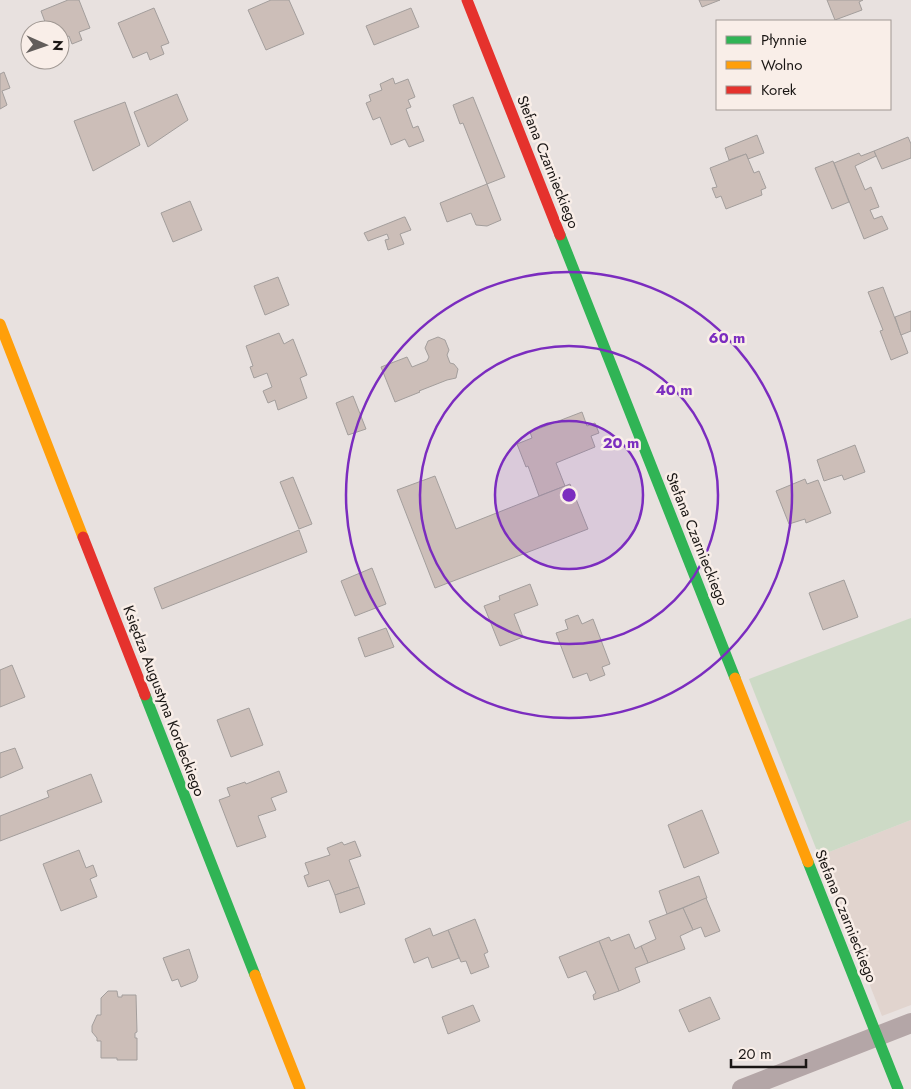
<svg xmlns="http://www.w3.org/2000/svg" width="911" height="1089" viewBox="0 0 911 1089" font-family="Jost,sans-serif">
	<style>
		.built { fill: #e1d4ce }
		.green { fill: #cddac6 }
		.building { fill: #ccbeb8; stroke: #a39e9c }
		.lines { fill: none; stroke-linecap: round; stroke-linejoin: round }
		.street { stroke: #b4a6a7; stroke-width: 20 }
		.fast { stroke: #30b455; stroke-width: 11 }
		.slow { stroke: #ff9f0a; stroke-width: 11 }
		.jam { stroke: #e5322d; stroke-width: 11 }
		.ring { fill: none; stroke: #7b2cbf; stroke-width: 2.5 }
		.labels { text-anchor: middle; stroke-width: 5; stroke-linejoin: round; paint-order: stroke }
		.street-label { font-size: 15px; fill: #1a1614; stroke: #f9eee8 }
		.centre { fill: #7b2cbf; stroke: #f9eee8; stroke-width: 2.5 }
		.ring-label { font-size: 15px; text-anchor: middle; font-weight: bold; fill: #7b2cbf; stroke: #f9eee8; stroke-width: 5; stroke-linejoin: round; paint-order: stroke }
	</style>
	<rect width="100%" height="100%" fill="#e8e1df"/>
	<!-- built -->
	<polygon class="built" points="911,820 911,1005 882,1016 819,856"/>
	<!-- green -->
	<polygon class="green" points="911,618 911,820 819,856 749,679"/>
	<!-- building -->
	<g class="building">
		<polygon points="68,0 79,0 90,28 79,32 82,40 72,44 69,36 60,40 60,30 48,30 41,11"/>
		<polygon points="271,0 289,0 304,34 266,50 248,10"/>
		<polygon points="699,0 720,0 702,7"/>
		<polygon points="827,0 863,0 859,2 862,10 835,20"/>
		<polygon points="154,8 169,43 161,46 164,54 150,60 147,52 133,58 118,23"/>
		<polygon points="411,8 419,27 374,45 366,26"/>
		<polygon points="4,72 10,88 2,91 7,105 0,109 0,74"/>
		<polygon points="393,78 395,84 408,79 415,97 408,100 411,107 406,109 413,128 418,126 424,141 409,147 405,139 391,145 380,117 373,120 366,103 371,101 369,95 382,90 380,84"/>
		<polygon points="177,94 188,120 148,147 134,112"/>
		<polygon points="473,97 505,177 487,184 463,123 460,124 453,105"/>
		<polygon points="125,102 140,145 93,171 74,121"/>
		<polygon points="757,135 764,153 748,159 746,154 729,160 725,148"/>
		<polygon points="908,137 911,144 911,158 882,169 874,151"/>
		<polygon points="874,151 876,156 855,166 865,190 871,187 879,207 870,210 874,219 882,216 888,229 864,239 834,163 859,153 861,156"/>
		<polygon points="746,154 754,173 759,171 766,188 761,190 762,195 726,209 721,196 716,198 712,188 717,187 710,168"/>
		<polygon points="833,161 849,202 832,209 815,168"/>
		<polygon points="487,184 501,220 487,226 476,225 471,213 447,222 440,203"/>
		<polygon points="190,201 202,230 173,242 161,213"/>
		<polygon points="404,217 405,217 411,230 400,234 404,244 388,250 385,240 389,239 387,234 368,241 364,233"/>
		<polygon points="278,277 289,305 265,315 254,286"/>
		<polygon points="883,287 908,353 891,360 880,331 883,330 868,292"/>
		<polygon points="911,311 911,331 901,335 895,317"/>
		<polygon points="279,333 284,344 293,339 307,375 300,378 307,398 278,410 275,400 268,403 263,391 272,387 267,373 254,378 250,367 253,366 246,346"/>
		<polygon points="438,337 445,340 449,350 447,355 450,363 454,364 458,369 456,378 447,380 419,391 420,392 395,402 381,367 407,357 412,367 427,361 429,357 425,348 428,341"/>
		<polygon points="353,396 366,429 348,435 336,403"/>
		<polygon points="582,412 587,426 595,423 599,433 591,436 595,447 556,463 565,486 539,496 528,466 526,467 517,444 532,438 530,432"/>
		<polygon points="855,445 865,472 844,480 842,475 824,481 817,460"/>
		<polygon points="435,476 456,529 570,484 588,529 435,588 397,490"/>
		<polygon points="293,477 312,524 299,529 280,482"/>
		<polygon points="805,479 807,484 818,480 831,513 806,523 805,519 789,524 776,491"/>
		<polygon points="299,530 307,552 162,609 154,588"/>
		<polygon points="372,568 386,604 355,616 341,581"/>
		<polygon points="844,580 858,617 823,630 809,593"/>
		<polygon points="530,584 538,605 514,614 523,637 500,646 484,606 500,600 499,596"/>
		<polygon points="578,615 582,624 593,619 610,664 602,667 605,675 590,681 587,673 573,678 556,633 568,629 565,620"/>
		<polygon points="386,628 394,647 365,657 358,638"/>
		<polygon points="12,665 25,697 0,707 0,670"/>
		<polygon points="249,708 263,745 231,757 217,720"/>
		<polygon points="15,748 23,768 0,778 0,753"/>
		<polygon points="279,771 287,792 271,798 276,810 258,816 266,837 237,847 219,800 230,796 227,788 245,782 246,784"/>
		<polygon points="91,774 102,802 0,841 0,816 49,797 47,791"/>
		<polygon points="702,810 719,853 684,868 668,825"/>
		<polygon points="355,841 361,856 349,860 359,887 335,895 329,880 308,887 304,876 309,874 305,863 330,855 327,848 342,842 344,845"/>
		<polygon points="79,850 86,868 93,865 97,876 90,879 97,897 61,911 43,864"/>
		<polygon points="699,876 707,898 667,914 659,891"/>
		<polygon points="359,887 365,904 340,913 335,895"/>
		<polygon points="706,898 720,931 705,937 701,927 693,930 683,908"/>
		<polygon points="683,908 693,930 680,936 685,949 648,963 641,946 656,939 649,921"/>
		<polygon points="475,919 488,952 484,954 489,967 471,974 466,961 461,962 448,930"/>
		<polygon points="430,928 433,936 448,930 459,958 432,968 428,957 414,963 405,939"/>
		<polygon points="629,934 635,949 641,946 648,963 635,968 640,982 619,991 599,941 609,937 611,941"/>
		<polygon points="599,941 619,991 594,1000 593,995 596,993 586,971 568,978 559,957"/>
		<polygon points="189,949 198,977 196,981 181,987 178,979 172,981 163,958"/>
		<polygon points="108,991 117,991 118,997 122,997 122,995 136,995 137,1032 135,1033 135,1038 137,1038 137,1060 117,1060 117,1058 101,1058 101,1041 97,1041 97,1038 92,1032 92,1026 97,1015 101,1015 101,998"/>
		<polygon points="710,997 720,1019 689,1032 679,1010"/>
		<polygon points="473,1005 480,1021 448,1034 442,1017"/>
	</g>
	<g class="lines">
		<!-- street -->
		<polyline class="street" points="742,1089 911,1023"/>
		<!-- fast -->
		<g class="fast">
			<polyline points="560,235 735,678"/>
			<polyline points="145,695 255,975"/>
			<polyline points="808,862 898,1089"/>
		</g>
		<!-- slow -->
		<g class="slow">
			<polyline points="0,324 83,537"/>
			<polyline points="735,678 808,862"/>
			<polyline points="255,975 300,1089"/>
		</g>
		<!-- jam -->
		<g class="jam">
			<polyline points="467,0 560,235"/>
			<polyline points="83,537 145,695"/>
		</g>
	</g>
	<!-- distance rings -->
	<circle cx="569" cy="495" r="74" fill="#7b2cbf" fill-opacity=".12"/>
	<g class="ring">
		<circle cx="569" cy="495" r="74"/>
		<circle cx="569" cy="495" r="149"/>
		<circle cx="569" cy="495" r="223"/>
	</g>
	<g class="labels">
		<!-- street labels -->
		<g class="street-label">
			<text transform="translate(548 162) rotate(68)" y="5">Stefana Czarnieckiego</text>
			<text transform="translate(697 539) rotate(68)" y="5">Stefana Czarnieckiego</text>
			<text transform="translate(164 701) rotate(69)" y="5">Księdza Augustyna Kordeckiego</text>
			<text transform="translate(846 916) rotate(68)" y="5">Stefana Czarnieckiego</text>
		</g>
	</g>
	<circle cx="569" cy="495" r="8" class="centre"/>
	<g class="ring-label">
		<text x="727" y="343">60 m</text>
		<text x="674" y="395">40 m</text>
		<text x="621" y="448">20 m</text>
	</g>
	<!-- legend -->
	<rect x="716" y="20" width="175" height="90" fill="#f9eee8" stroke="#a09893"/>
	<rect x="726" y="36" width="25" height="8" fill="#30b455" stroke="#a09893"/>
	<text x="761" y="45" font-size="15" fill="#1a1614">Płynnie</text>
	<rect x="726" y="61" width="25" height="8" fill="#ff9f0a" stroke="#a09893"/>
	<text x="761" y="70" font-size="15" fill="#1a1614">Wolno</text>
	<rect x="726" y="86" width="25" height="8" fill="#e5322d" stroke="#a09893"/>
	<text x="761" y="95" font-size="15" fill="#1a1614">Korek</text>
	<!-- north arrow -->
	<g transform="translate(45 45) rotate(92)"><circle r="24" fill="#f9eee8" stroke="#a09893"/>
	<path d="M0-4L9 19L0 12L-9 19Z" fill="#625d5b"/>
	<text y="-8" font-size="14" font-weight="bold" text-anchor="middle" fill="#1a1614">N</text>
	</g>
	<!-- scale -->
	<path d="M731 1059v8h75v-8" fill="none" stroke="#1a1614" stroke-width="2.5"/>
	<text x="738" y="1059" font-size="15" fill="#1a1614" stroke="#f9eee8" stroke-width="4" paint-order="stroke">20 m</text>
</svg>
